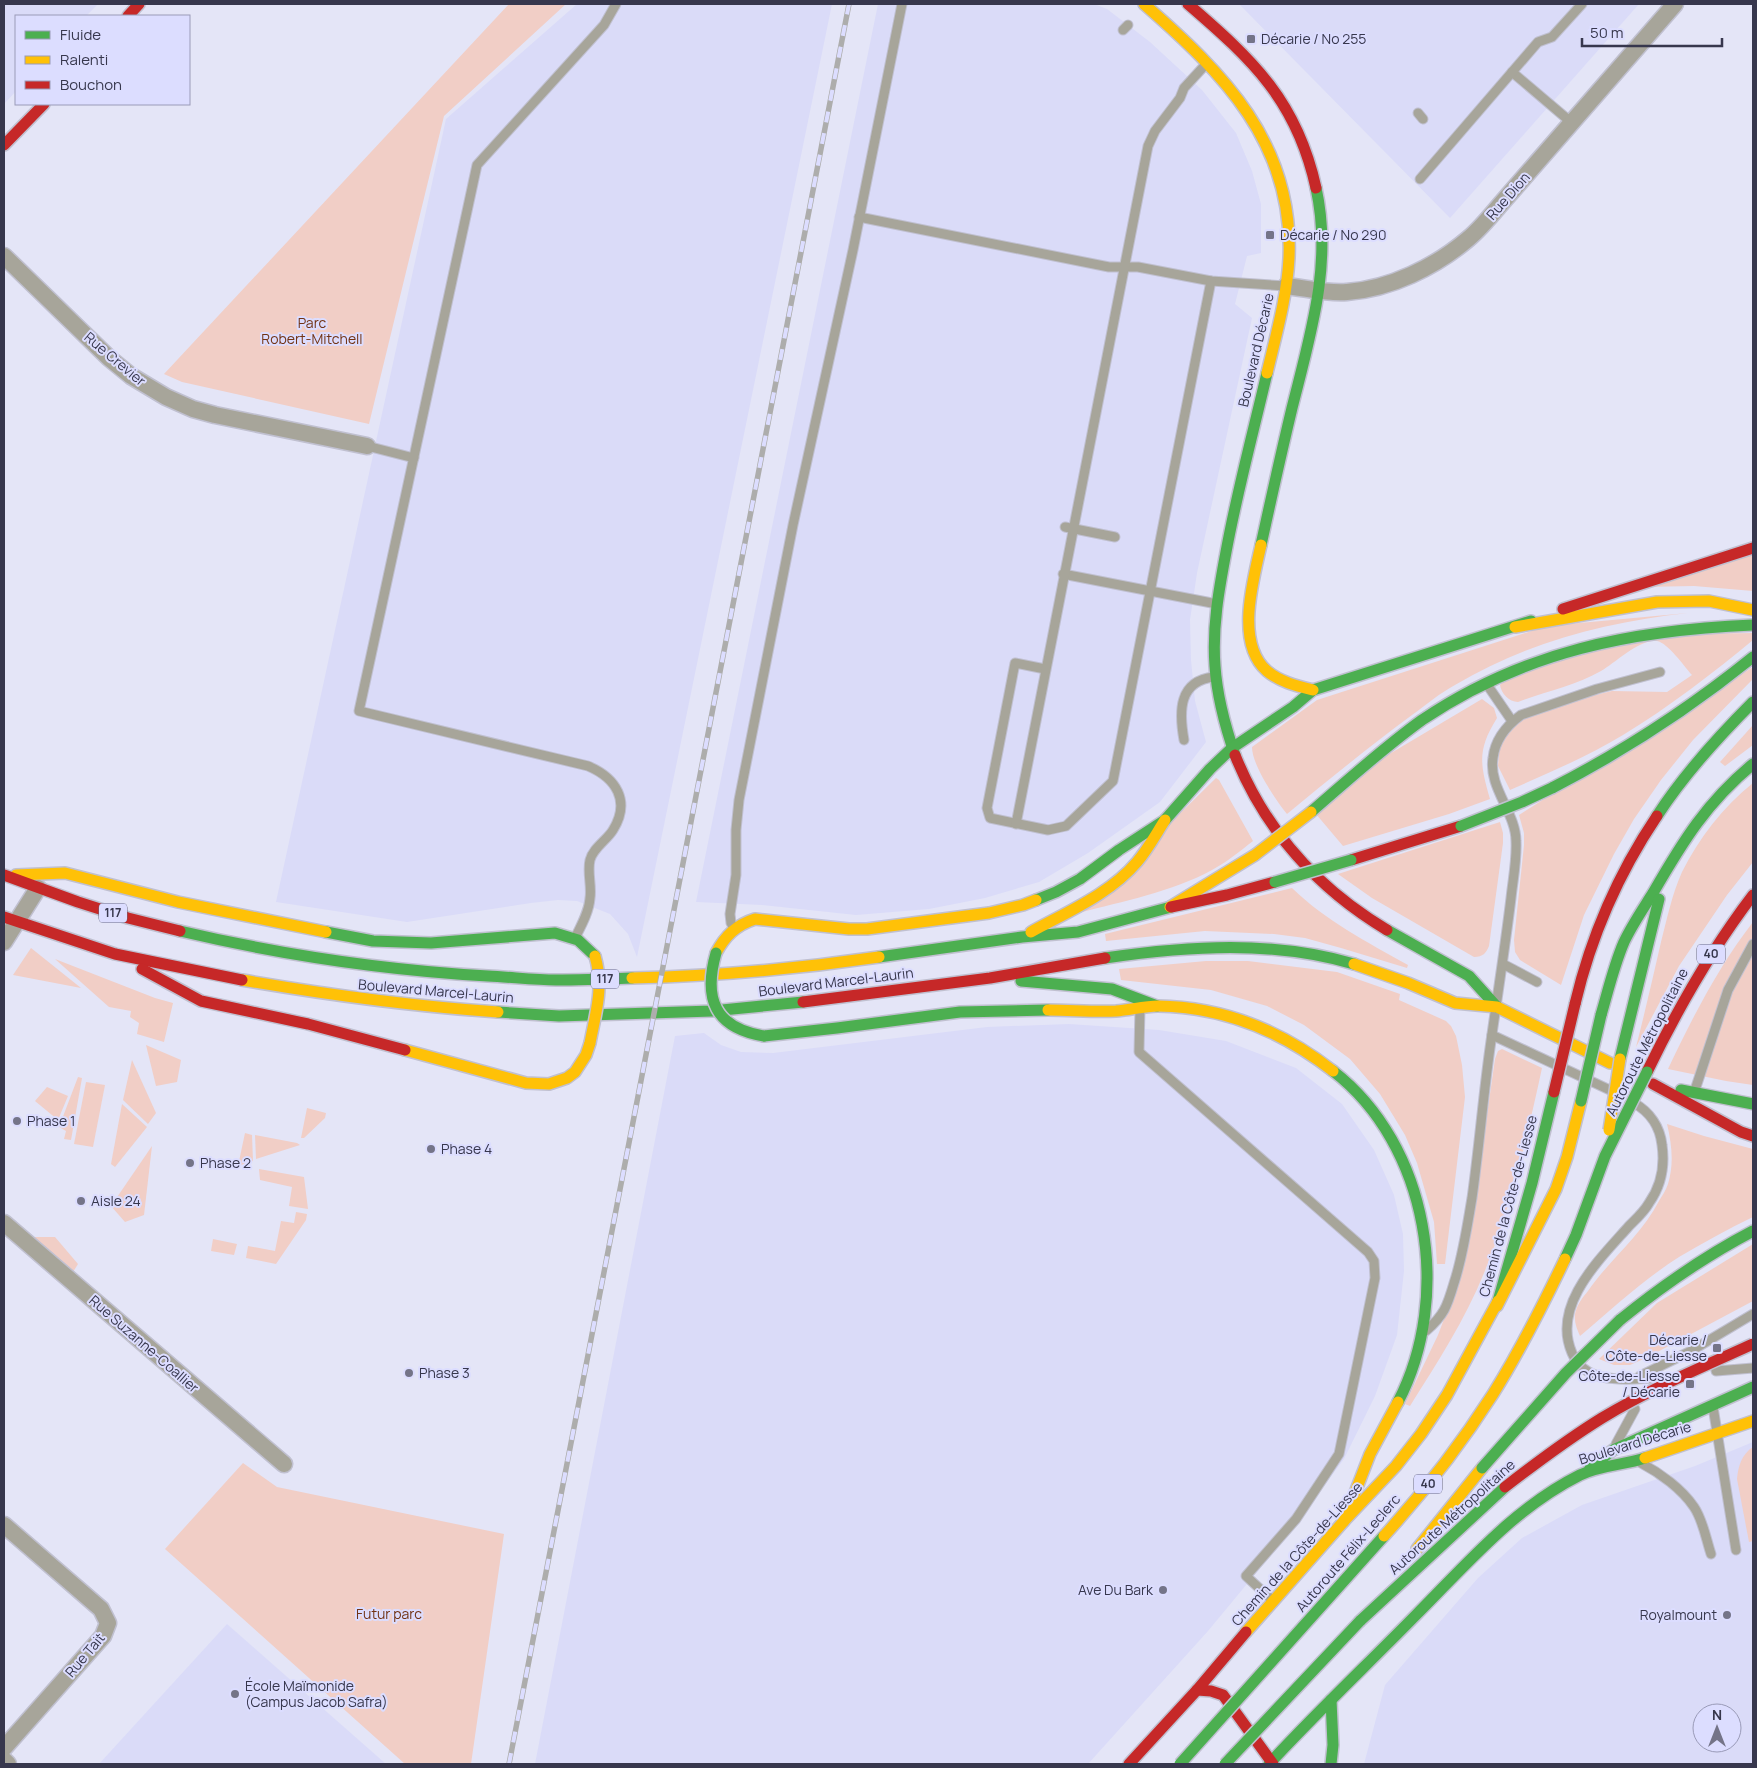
<svg xmlns="http://www.w3.org/2000/svg" width="1757" height="1768" viewBox="0 0 1757 1768" font-family="Manrope,sans-serif">
	<style>
		.built { fill: #dadbf8; fill-rule: evenodd }
		.green { fill: #f1cec6 }
		.lines { fill: none; stroke-linecap: round; stroke-linejoin: round }
		.lane-casing { stroke: #c0c0d0; stroke-width: 11 }
		.street-casing { stroke: #c0c0d0; stroke-width: 19 }
		.fast-casing { stroke: #c0c0d0; stroke-width: 14 }
		.slow-casing { stroke: #c0c0d0; stroke-width: 14 }
		.jam-casing { stroke: #c0c0d0; stroke-width: 14 }
		.lane { stroke: #a7a59a; stroke-width: 9 }
		.street { stroke: #a7a59a; stroke-width: 16 }
		.fast { stroke: #4caf50; stroke-width: 11 }
		.slow { stroke: #ffc107; stroke-width: 11 }
		.jam { stroke: #c62828; stroke-width: 11 }
		.rail-casing { stroke: #adadac; stroke-width: 5.5 }
		.rail { stroke: #dcddff; stroke-width: 4; stroke-dasharray: 11; stroke-linecap: butt }
		.fast-bridge-casing { stroke: #c0c0d0; stroke-width: 14; stroke-linecap: butt }
		.slow-bridge-casing { stroke: #c0c0d0; stroke-width: 14; stroke-linecap: butt }
		.jam-bridge-casing { stroke: #c0c0d0; stroke-width: 14; stroke-linecap: butt }
		.fast-bridge { stroke: #4caf50; stroke-width: 11 }
		.slow-bridge { stroke: #ffc107; stroke-width: 11 }
		.jam-bridge { stroke: #c62828; stroke-width: 11 }
		.poi-dot { fill: #747488; stroke: #dcddff; stroke-width: 2 }
		.labels { text-anchor: middle; stroke-width: 4; stroke-linejoin: round; paint-order: stroke }
		.shield { fill: #dcddff; stroke: #686982; stroke-width: 1 }
		.shield-label { font-size: 12px; font-weight: bold; fill: #37374d }
		.poi-label { font-size: 14px; fill: #37374d; stroke: #dcddff; text-anchor: start }
		.street-label { font-size: 14px; fill: #37374d; stroke: #dcddff }
		.park-label { font-size: 14px; fill: #723314; stroke: #dcddff }
	</style>
	<rect width="100%" height="100%" fill="#e4e5f7"/>
	<!-- built -->
	<g class="built">
		<polygon points="4,4 98,4 86,16 16,16 16,91 4,104"/>
		<polygon points="577,4 832,4 637,957 628,934 610,914 577,901 558,900 531,903 407,922 276,902 446,119"/>
		<polygon points="878,4 1094,4 1107,9 1150,42 1202,90 1236,133 1252,171 1261,204 1261,253 1247,256 1235,304 1252,318 1197,573 1190,620 1191,660 1195,701 1206,742 1160,802 1088,853 1039,882 985,898 929,909 856,915 762,905 696,902"/>
		<polygon points="1239,4 1639,4 1450,218"/>
		<polygon points="1069,1024 1159,1030 1226,1041 1296,1068 1342,1104 1374,1150 1394,1195 1403,1234 1404,1271 1397,1335 1375,1396 1344,1459 1286,1537 1208,1631 1088,1764 535,1764 675,1036 704,1033 721,1045 741,1052 773,1053 987,1027"/>
		<path d="M1753 1442V1764H1364L1385 1685 1478 1578 1522 1538 1582 1505 1695 1466ZM1702 1713H1732V1743H1702Z"/>
		<polygon points="227,1624 386,1764 99,1764"/>
	</g>
	<!-- green -->
	<g class="green">
		<polygon points="509,4 566,4 444,116 369,424 182,382 164,374"/>
		<polygon points="1753,553 1753,591 1694,586 1642,587"/>
		<path d="M1688 613C1606 622 1527 642 1455 685 1440 693 1426 705 1412 715 1369 747 1328 780 1287 814 1275 799 1252 765 1252 747L1317 700 1547 626Z"/>
		<path d="M1753 633V640C1712 674 1669 707 1623 735 1587 757 1548 773 1510 790L1498 766 1500 742 1510 728 1524 719 1583 698 1612 691 1667 692 1692 675C1684 666 1668 643 1657 641 1641 638 1615 663 1601 671 1577 685 1544 692 1518 702 1509 702 1501 693 1500 685L1504 681C1553 659 1604 641 1657 636 1689 632 1722 634 1753 633Z"/>
		<polygon points="1753,667 1753,679 1693,740 1661,780 1634,819 1614,854 1584,915 1561,985 1520,960 1515,952 1514,940 1524,845 1524,833 1519,815"/>
		<path d="M1482 699 1494 708 1497 718C1477 750 1480 764 1490 799L1449 814 1343 846 1316 814 1386 756Z"/>
		<polygon points="1753,725 1753,745 1725,766 1720,762"/>
		<path d="M1216 778 1219 780 1253 841C1240 851 1227 862 1212 870 1172 892 1123 901 1079 913Z"/>
		<path d="M1753 783V862L1727 895 1679 966 1636 1047C1645 1012 1653 977 1661 942 1667 919 1672 894 1682 872 1699 838 1723 807 1753 783Z"/>
		<path d="M1500 822 1503 833V843L1489 946C1486 953 1483 957 1474 957L1372 898 1338 874Z"/>
		<path d="M1292 888C1326 921 1367 942 1408 965L1407 968 1341 948 1305 938 1274 934 1205 931 1106 941 1105 934Z"/>
		<path d="M1753 922V1085L1726 1081 1668 1069C1692 1018 1719 966 1753 922Z"/>
		<polygon points="31,948 81,988 13,975"/>
		<polygon points="55,959 155,998 173,1003 164,1042 137,1034 139,1023 130,1017 131,1011 109,1007"/>
		<polygon points="1206,961 1248,961 1337,972 1400,994 1399,1000 1446,1021 1451,1026 1456,1036 1462,1065 1465,1097 1445,1264 1437,1264 1434,1222 1417,1163 1405,1135 1380,1094 1350,1059 1304,1025 1267,1006 1211,990 1121,980 1119,969"/>
		<polygon points="146,1045 181,1060 177,1082 156,1086"/>
		<path d="M1502 1049 1542 1068C1527 1137 1511 1208 1484 1273 1465 1320 1437 1363 1410 1406L1405 1404 1438 1335 1454 1293 1478 1178 1495 1059 1498 1051Z"/>
		<polygon points="132,1060 156,1113 148,1124 123,1100"/>
		<polygon points="78,1077 82,1078 71,1140 64,1139 66,1131 59,1127"/>
		<polygon points="86,1082 105,1085 93,1147 74,1144"/>
		<polygon points="47,1087 68,1096 58,1120 35,1101"/>
		<polygon points="122,1104 147,1127 115,1167 111,1164"/>
		<polygon points="307,1108 326,1113 325,1118 304,1138 301,1138"/>
		<path d="M1667 1124 1704 1136 1753 1149V1217C1728 1229 1703 1243 1679 1257 1643 1280 1612 1309 1580 1336 1577 1329 1574 1322 1575 1314 1577 1305 1582 1298 1588 1291 1610 1259 1641 1236 1659 1201 1662 1196 1666 1190 1668 1184 1674 1164 1672 1145 1667 1124Z"/>
		<polygon points="245,1133 252,1135 253,1161 238,1166"/>
		<polygon points="255,1135 297,1143 300,1145 256,1159"/>
		<polygon points="152,1146 144,1215 125,1222 111,1206"/>
		<polygon points="259,1169 304,1177 308,1209 289,1206 292,1187 260,1180"/>
		<polygon points="296,1212 307,1214 306,1220 276,1264 246,1258 248,1246 275,1251 281,1221 294,1223"/>
		<polygon points="33,1237 55,1237 78,1264 73,1272"/>
		<polygon points="213,1239 237,1244 234,1255 211,1251"/>
		<polygon points="1753,1244 1753,1301 1648,1357 1630,1365 1614,1365 1599,1359 1657,1303"/>
		<path d="M1753 1447V1541L1749 1542 1737 1479C1738 1466 1742 1454 1753 1447Z"/>
		<polygon points="243,1463 277,1487 504,1534 471,1764 405,1764 165,1549"/>
	</g>
	<g class="lines">
		<!-- lane casing -->
		<g class="lane-casing">
			<g id="lane">
				<polyline points="1123,30 1128,25"/>
				<polyline points="1512,72 1572,123"/>
				<polyline points="1418,113 1423,119"/>
				<polyline points="1420,179 1538,42 1552,37 1582,4"/>
				<polyline points="859,217 1109,267 1138,267 1211,281 1286,286"/>
				<polyline points="367,446 414,458"/>
				<polyline points="1065,527 1115,537"/>
				<polyline points="1063,574 1217,604"/>
				<polyline points="1045,669 1015,663 987,808 990,818 1048,830 1066,826 1113,781 1211,281"/>
				<polyline points="1488,686 1512,721"/>
				<path d="M1184 740C1179 712 1178 681 1214 677"/>
				<polyline points="1016,824 1148,146 1155,131 1180,98 1184,88 1207,63"/>
				<polyline points="734,928 731,923 730,914 736,875 736,830 739,800 793,525 853,250 902,4"/>
				<path d="M575 938C581 926 589 912 590 898 592 886 587 872 590 860 593 848 607 840 613 830 631 801 616 778 588 766L359 711 477 165 604 25 616 4"/>
				<polyline points="1503,964 1537,982"/>
				<polyline points="1140,1008 1139,1052 1368,1252 1374,1261 1375,1278 1339,1454 1296,1519 1246,1576 1272,1600"/>
				<polyline points="1492,1035 1612,1091"/>
				<polyline points="1695,1090 1728,990 1753,944"/>
				<path d="M1634 1103C1650 1112 1660 1127 1662 1145 1665 1166 1661 1186 1649 1203 1644 1212 1636 1219 1629 1226 1600 1259 1551 1305 1572 1353 1586 1386 1627 1379 1656 1378"/>
				<path d="M1426 1331C1444 1315 1447 1307 1454 1283 1463 1256 1467 1227 1472 1198 1479 1148 1483 1098 1490 1048 1497 998 1505 948 1511 898 1513 879 1517 860 1516 841 1516 813 1488 787 1493 758 1495 740 1506 726 1521 715L1597 689 1660 672"/>
				<polyline points="1716,1371 1753,1368"/>
				<polyline points="1640,1376 1691,1351 1753,1314"/>
				<polyline points="1713,1407 1736,1550"/>
				<polyline points="1616,1444 1635,1409"/>
				<path d="M1641 1463C1660 1473 1682 1489 1694 1507 1703 1520 1706 1539 1711 1554"/>
			</g>
		</g>
		<!-- street casing -->
		<g class="street-casing">
			<g id="street">
				<polyline points="4,256 109,358 131,376 166,397 193,409 215,415 367,446"/>
				<path d="M1286 286C1305 288 1329 294 1347 292 1390 289 1435 267 1468 239 1479 230 1489 218 1499 206L1675 4"/>
				<polyline points="4,942 38,888"/>
				<polyline points="4,1223 284,1464"/>
				<polyline points="4,1525 101,1609 108,1623 103,1636 4,1748"/>
				<polyline points="4,1760 8,1764"/>
			</g>
		</g>
		<!-- fast casing -->
		<g class="fast-casing">
			<g id="fast">
				<path d="M1261 545C1271 499 1281 454 1292 408 1310 336 1333 264 1316 188"/>
				<path d="M1235 755C1225 726 1217 696 1215 666 1212 627 1219 589 1226 552 1237 492 1253 433 1267 373"/>
				<path d="M1552 788C1624 751 1690 708 1753 657"/>
				<path d="M1311 812C1347 781 1383 748 1422 720 1524 651 1633 630 1753 625"/>
				<path d="M1657 816C1684 774 1718 737 1753 702"/>
				<polyline points="1036,900 1056,892 1080,879 1119,850 1165,820 1210,769 1232,748 1293,707 1313,690 1531,621"/>
				<polyline points="1387,930 1469,976 1497,1007"/>
				<path d="M180 931C282 955 384 970 488 976 511 977 534 980 556 980 582 980 607 979 632 978"/>
				<polyline points="326,932 373,941 431,943 555,933 578,940 595,956"/>
				<polyline points="879,957 1022,937 1078,932 1171,907"/>
				<path d="M1105 958C1188 946 1273 940 1354 964"/>
				<polyline points="1021,981 1112,989 1157,1006"/>
				<polyline points="498,1012 559,1016 712,1011 803,1002"/>
				<path d="M1601 1015C1608 991 1614 965 1624 942 1632 925 1643 909 1653 893 1683 841 1707 802 1753 764"/>
				<polyline points="764,1036 837,1028 960,1012 1048,1010"/>
				<polyline points="1620,1059 1659,899"/>
				<path d="M1333 1071C1429 1145 1453 1296 1398 1402"/>
				<polyline points="1681,1090 1753,1104"/>
				<polyline points="1498,1301 1532,1183 1554,1092"/>
				<path d="M1620 1320C1662 1286 1705 1256 1753 1231"/>
				<polyline points="1590,1468 1613,1450 1753,1387"/>
				<polyline points="1360,1621 1505,1487"/>
				<polyline points="1331,1700 1333,1745 1331,1764"/>
				<path d="M1269 1764C1316 1713 1367 1665 1416 1615 1467 1564 1514 1508 1580 1475 1600 1465 1624 1465 1645 1458"/>
			</g>
		</g>
		<!-- slow casing -->
		<g class="slow-casing">
			<g id="slow">
				<path d="M1144 4C1223 73 1294 143 1289 258 1287 297 1276 335 1267 373"/>
				<path d="M1261 545C1253 581 1235 643 1267 671 1280 682 1297 686 1313 690"/>
				<polyline points="1515,627 1657,602 1709,601 1753,610"/>
				<polyline points="16,875 65,873 178,902 326,932"/>
				<polyline points="1170,907 1255,855"/>
				<path d="M1031 932C1067 912 1110 894 1137 862 1148 849 1156 834 1165 820"/>
				<path d="M716 953C725 936 736 925 755 919L849 929H867L989 913 1023 905 1036 900"/>
				<polyline points="1354,964 1408,983 1455,1003 1497,1007 1610,1063"/>
				<path d="M632 978C715 976 797 969 879 957"/>
				<path d="M242 980C329 995 410 1006 498 1012"/>
				<path d="M1048 1010C1071 1010 1094 1012 1116 1011 1130 1010 1144 1006 1158 1006 1223 1007 1282 1031 1333 1071"/>
				<polyline points="405,1050 526,1083 549,1084 567,1078 575,1072 586,1055 590,1043"/>
				<polyline points="1497,1306 1556,1189 1567,1157 1581,1101"/>
				<polyline points="1645,1458 1753,1421"/>
				<polyline points="1344,1521 1370,1454 1398,1402"/>
				<polyline points="1417,1549 1482,1468"/>
				<polyline points="1246,1632 1344,1521 1396,1466 1421,1434 1447,1395 1498,1301"/>
			</g>
		</g>
		<!-- jam casing -->
		<g class="jam-casing">
			<g id="jam">
				<path d="M1188 4C1253 60 1297 101 1316 188"/>
				<polyline points="128,16 139,4"/>
				<polyline points="4,145 44,104"/>
				<polyline points="1563,609 1753,548"/>
				<path d="M1235 755C1265 830 1318 889 1387 930"/>
				<polyline points="1351,860 1461,826"/>
				<polyline points="4,875 78,902 128,918 180,931"/>
				<polyline points="1171,907 1227,895 1275,882"/>
				<polyline points="4,917 115,954 242,980"/>
				<polyline points="142,969 201,1001 308,1024 405,1050"/>
				<polyline points="803,1002 990,978 1105,958"/>
				<path d="M1575 1004C1591 936 1618 874 1657 816"/>
				<path d="M1647 1072C1677 1010 1711 950 1753 895"/>
				<polyline points="1653,1084 1741,1132 1753,1136"/>
				<polyline points="1197,1690 1211,1691 1223,1695 1273,1764"/>
				<polyline points="1129,1764 1197,1690 1246,1632"/>
			</g>
		</g>
		<!-- lane -->
		<use href="#lane" class="lane"/>
		<!-- street -->
		<use href="#street" class="street"/>
		<!-- fast -->
		<use href="#fast" class="fast"/>
		<!-- slow -->
		<use href="#slow" class="slow"/>
		<!-- jam -->
		<use href="#jam" class="jam"/>
		<!-- rail casing -->
		<g class="rail-casing">
			<polyline id="rail" points="509,1764 849,4"/>
		</g>
		<!-- rail -->
		<use href="#rail" class="rail"/>
		<!-- fast-bridge casing -->
		<g class="fast-bridge-casing">
			<g id="fast-bridge">
				<polyline points="1461,826 1522,802 1552,788"/>
				<polyline points="1275,882 1351,860"/>
				<path d="M716 953C703 999 715 1028 764 1036"/>
				<polyline points="1581,1101 1601,1015"/>
				<polyline points="1565,1259 1576,1235 1605,1156 1647,1072"/>
				<polyline points="1482,1468 1566,1373 1620,1320"/>
				<polyline points="1180,1764 1384,1536"/>
				<polyline points="1225,1764 1360,1621"/>
			</g>
		</g>
		<!-- slow-bridge casing -->
		<g class="slow-bridge-casing">
			<g id="slow-bridge">
				<polyline points="1255,855 1311,812"/>
				<path d="M590 1043C596 1011 604 988 595 956"/>
				<polyline points="1609,1130 1620,1059"/>
				<path d="M1384 1536C1424 1492 1461 1444 1493 1394 1520 1351 1543 1305 1565 1259"/>
			</g>
		</g>
		<!-- jam-bridge casing -->
		<g class="jam-bridge-casing">
			<g id="jam-bridge">
				<polyline points="1554,1092 1575,1004"/>
				<path d="M1505 1487C1536 1463 1568 1439 1602 1418 1650 1389 1702 1367 1753 1344"/>
			</g>
		</g>
		<!-- fast-bridge -->
		<use href="#fast-bridge" class="fast-bridge"/>
		<!-- slow-bridge -->
		<use href="#slow-bridge" class="slow-bridge"/>
		<!-- jam-bridge -->
		<use href="#jam-bridge" class="jam-bridge"/>
	</g>
	<!-- markers -->
	<g class="poi-dot">
		<rect x="1246" y="34" width="10" height="10" rx="2.5"/>
		<rect x="1265" y="230" width="10" height="10" rx="2.5"/>
		<circle cx="17" cy="1121" r="5"/>
		<circle cx="431" cy="1149" r="5"/>
		<circle cx="190" cy="1163" r="5"/>
		<circle cx="81" cy="1201" r="5"/>
		<rect x="1712" y="1343" width="10" height="10" rx="2.5"/>
		<circle cx="409" cy="1373" r="5"/>
		<rect x="1685" y="1379" width="10" height="10" rx="2.5"/>
		<circle cx="1163" cy="1590" r="5"/>
		<circle cx="1727" cy="1615" r="5"/>
		<circle cx="235" cy="1694" r="5"/>
	</g>
	<g class="labels">
		<!-- shield labels -->
		<g class="shield">
			<rect x="99" y="903.5" width="28" height="19" rx="4"/>
			<rect x="1697" y="944.5" width="28" height="19" rx="4"/>
			<rect x="591" y="969.5" width="28" height="19" rx="4"/>
			<rect x="1414" y="1474.5" width="28" height="19" rx="4"/>
		</g>
		<g class="shield-label">
			<text x="113" y="917">117</text>
			<text x="1711" y="958">40</text>
			<text x="605" y="983">117</text>
			<text x="1428" y="1488">40</text>
		</g>
		<!-- poi labels -->
		<g class="poi-label">
			<text x="1261" y="44">Décarie / No 255</text>
			<text x="1280" y="240">Décarie / No 290</text>
			<text x="27" y="1126">Phase 1</text>
			<text x="441" y="1154">Phase 4</text>
			<text x="200" y="1168">Phase 2</text>
			<text x="91" y="1206">Aisle 24</text>
			<text x="1707" y="1345" text-anchor="end">Décarie /<tspan x="1707" dy="16">Côte-de-Liesse</tspan></text>
			<text x="419" y="1378">Phase 3</text>
			<text x="1680" y="1381" text-anchor="end">Côte-de-Liesse<tspan x="1680" dy="16">/ Décarie</tspan></text>
			<text x="1153" y="1595" text-anchor="end">Ave Du Bark</text>
			<text x="1717" y="1620" text-anchor="end">Royalmount</text>
			<text x="245" y="1691">École Maïmonide<tspan x="245" dy="16">(Campus Jacob Safra)</tspan></text>
		</g>
		<!-- street labels -->
		<g class="street-label">
			<text transform="translate(1508 196) rotate(-49)" y="5">Rue Dion</text>
			<text transform="translate(1256 350) rotate(-77)" y="5">Boulevard Décarie</text>
			<text transform="translate(115 359) rotate(40)" y="5">Rue Crevier</text>
			<text transform="translate(836 982) rotate(-7)" y="5">Boulevard Marcel-Laurin</text>
			<text transform="translate(436 991) rotate(5)" y="5">Boulevard Marcel-Laurin</text>
			<text transform="translate(1647 1042) rotate(-63)" y="5">Autoroute Métropolitaine</text>
			<text transform="translate(1508 1206) rotate(-75)" y="5">Chemin de la Côte-de-Liesse</text>
			<text transform="translate(144 1344) rotate(41)" y="5">Rue Suzanne-Coallier</text>
			<text transform="translate(1635 1443) rotate(-17)" y="5">Boulevard Décarie</text>
			<text transform="translate(1452 1517) rotate(-42)" y="5">Autoroute Métropolitaine</text>
			<text transform="translate(1348 1553) rotate(-49)" y="5">Autoroute Félix-Leclerc</text>
			<text transform="translate(1297 1554) rotate(-48)" y="5">Chemin de la Côte-de-Liesse</text>
			<text transform="translate(85 1655) rotate(-50)" y="5">Rue Tait</text>
		</g>
		<!-- park labels -->
		<g class="park-label">
			<text x="312" y="328">Parc<tspan x="312" dy="16">Robert-Mitchell</tspan></text>
			<text x="389" y="1619">Futur parc</text>
		</g>
	</g>
	<!-- border -->
	<rect width="1757" height="1768" fill="none" stroke="#37374d" stroke-width="10"/>
	<!-- legend -->
	<rect x="15" y="15" width="175" height="90" fill="#dcddff" stroke="#9a9bb8"/>
	<rect x="25" y="31" width="25" height="8" fill="#4caf50" stroke="#9a9bb8"/>
	<text x="60" y="40" font-size="15" fill="#37374d">Fluide</text>
	<rect x="25" y="56" width="25" height="8" fill="#ffc107" stroke="#9a9bb8"/>
	<text x="60" y="65" font-size="15" fill="#37374d">Ralenti</text>
	<rect x="25" y="81" width="25" height="8" fill="#c62828" stroke="#9a9bb8"/>
	<text x="60" y="90" font-size="15" fill="#37374d">Bouchon</text>
	<!-- north arrow -->
	<g transform="translate(1717 1728)"><circle r="24" fill="#dcddff" stroke="#9a9bb8"/>
	<path d="M0-4L9 19L0 12L-9 19Z" fill="#747488"/>
	<text y="-8" font-size="14" font-weight="bold" text-anchor="middle" fill="#37374d">N</text>
	</g>
	<!-- scale -->
	<path d="M1582 38v8h140v-8" fill="none" stroke="#37374d" stroke-width="2.5"/>
	<text x="1590" y="38" font-size="15" fill="#37374d" stroke="#dcddff" stroke-width="4" paint-order="stroke">50 m</text>
</svg>
